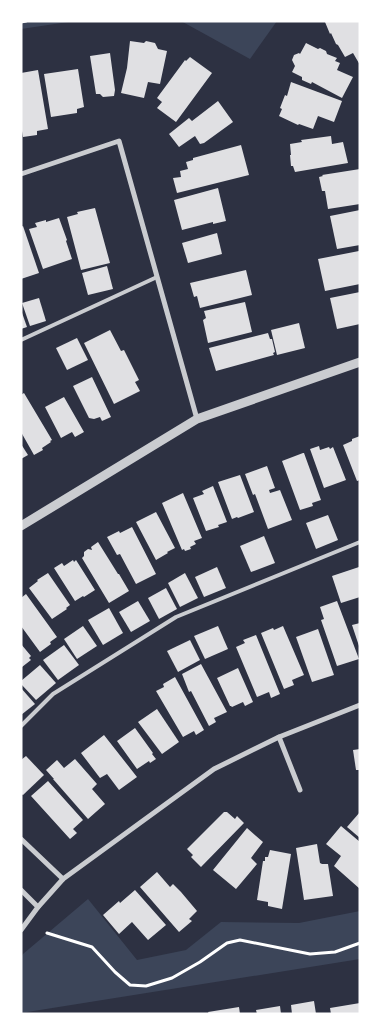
<svg xmlns="http://www.w3.org/2000/svg" width="381" height="1035" viewBox="0 0 381 1035" font-family="Inter,sans-serif">
	<style>
		.green { fill: #3c4559 }
		.building { fill: #e0e0e3 }
		.lines { fill: none; stroke-linecap: round; stroke-linejoin: round }
		.path { stroke: #fff; stroke-width: 3 }
		.service { stroke: #caccd0; stroke-width: 4 }
		.minor { stroke: #caccd0; stroke-width: 5 }
		.tertiary { stroke: #caccd0; stroke-width: 9 }
	</style>
	<rect width="100%" height="100%" fill="#2d3142"/>
	<!-- green -->
	<g class="green">
		<polygon points="21,21 75,21 21,29"/>
		<polygon points="181,21 277,21 250,59"/>
		<polygon points="88,899 137,960 186,950 221,922 299,923 360,911 360,959 21,1013 21,958 23,954"/>
	</g>
	<!-- building -->
	<g class="building">
		<polygon points="326,21 360,21 360,65 353,53 345,57 338,45 336,44 331,33 330,34 325,22"/>
		<polygon points="130,41 144,43 146,41 155,43 158,49 167,51 160,84 148,82 144,98 121,93 127,68"/>
		<polygon points="306,43 318,49 320,48 326,51 327,54 337,58 335,61 340,63 337,70 353,77 342,98 312,82 311,84 302,80 302,77 292,72 295,66 292,60 294,55 299,53 300,54"/>
		<polygon points="110,53 115,90 114,96 103,97 100,94 96,94 90,56"/>
		<polygon points="190,57 212,73 176,122 157,108 162,102 157,98 185,60 186,61"/>
		<polygon points="78,69 84,107 77,109 77,113 51,117 44,74"/>
		<polygon points="38,70 48,129 37,131 37,135 23,137 21,125 21,73"/>
		<polygon points="291,82 342,101 334,122 318,116 313,129 299,124 298,125 279,116 282,109 280,108 285,95 287,96"/>
		<polygon points="218,101 233,122 204,143 200,144 195,136 179,147 169,134 189,118 192,121"/>
		<polygon points="331,136 332,144 343,142 348,163 295,172 293,166 291,166 290,155 291,155 290,144 302,142 301,140"/>
		<polygon points="241,145 249,175 177,193 173,178 181,177 180,171 188,169 186,162 193,160 193,158"/>
		<polygon points="360,169 360,204 328,209 325,191 322,191 319,177 323,176 322,175"/>
		<polygon points="218,188 226,221 213,224 213,222 182,230 174,200"/>
		<polygon points="95,208 110,263 81,270 67,217 78,214 77,212"/>
		<polygon points="360,210 360,245 337,249 330,216"/>
		<polygon points="59,218 67,240 66,241 72,259 43,269 29,229 37,227 35,223 46,220 46,222"/>
		<polygon points="23,226 39,273 21,279 21,227"/>
		<polygon points="217,233 222,254 188,263 182,243"/>
		<polygon points="359,251 360,284 325,291 318,259"/>
		<polygon points="107,266 113,289 88,295 82,273"/>
		<polygon points="246,270 252,295 200,308 197,296 194,297 190,283"/>
		<polygon points="360,292 360,324 337,329 330,298"/>
		<polygon points="39,298 46,321 30,326 22,303"/>
		<polygon points="245,302 252,332 208,343 203,320 206,318 204,311"/>
		<polygon points="21,310 27,327 21,329"/>
		<polygon points="299,323 305,348 277,355 271,330"/>
		<polygon points="110,330 121,351 124,350 139,380 135,382 140,391 114,404 84,343"/>
		<polygon points="268,333 270,339 272,339 275,352 273,353 274,355 216,371 209,348"/>
		<polygon points="77,338 88,360 67,370 56,348"/>
		<polygon points="92,377 111,417 102,421 100,417 94,419 89,418 73,386"/>
		<polygon points="24,393 52,440 50,441 51,442 42,448 43,450 34,455 21,432 21,395"/>
		<polygon points="64,397 84,432 75,437 72,432 61,438 45,407"/>
		<polygon points="360,436 360,480 357,481 343,445 352,441 352,439"/>
		<polygon points="21,444 28,455 21,459"/>
		<polygon points="319,446 320,450 329,447 330,449 333,447 346,480 324,488 310,449"/>
		<polygon points="303,453 304,453 321,500 312,503 313,506 300,510 282,461"/>
		<polygon points="267,466 275,488 269,490 270,493 280,490 292,520 268,529 255,494 253,495 245,474"/>
		<polygon points="240,475 254,512 238,518 237,517 232,519 218,482"/>
		<polygon points="213,486 227,522 218,525 219,527 206,531 193,498 204,494 202,491"/>
		<polygon points="183,493 202,538 194,541 196,544 190,547 191,549 185,551 184,549 182,550 162,503"/>
		<polygon points="156,512 175,548 167,552 168,553 156,560 136,522"/>
		<polygon points="328,515 338,540 316,549 306,523"/>
		<polygon points="132,527 156,574 136,584 120,554 117,555 107,537 119,531 120,533"/>
		<polygon points="264,536 275,563 251,572 240,546"/>
		<polygon points="98,542 118,574 119,574 129,591 109,603 82,558 84,556 84,552 88,549 92,550 91,547"/>
		<polygon points="73,560 74,562 76,560 95,590 84,597 83,596 75,601 54,568 62,563 64,566"/>
		<polygon points="217,567 226,588 204,597 195,577"/>
		<polygon points="359,567 360,571 360,597 341,603 332,576"/>
		<polygon points="48,573 70,605 66,608 67,609 52,619 29,588 38,581 37,580"/>
		<polygon points="185,573 198,598 180,607 168,583"/>
		<polygon points="166,588 177,609 159,619 148,598"/>
		<polygon points="26,594 57,637 50,642 51,644 40,652 21,626 21,598"/>
		<polygon points="138,601 150,621 131,632 119,612"/>
		<polygon points="337,601 359,659 337,666 321,620 324,619 320,607"/>
		<polygon points="109,608 123,633 103,645 88,620"/>
		<polygon points="360,623 360,646 359,646 352,625"/>
		<polygon points="83,626 97,646 77,659 64,639"/>
		<polygon points="218,626 228,649 205,659 194,636"/>
		<polygon points="283,626 304,675 292,680 294,685 284,689 261,633 273,628 274,630"/>
		<polygon points="318,629 334,675 312,682 296,637"/>
		<polygon points="256,635 280,694 271,698 269,692 257,697 236,647 245,643 243,640"/>
		<polygon points="190,640 200,660 178,672 167,651"/>
		<polygon points="21,644 31,656 29,658 31,660 22,667"/>
		<polygon points="64,645 79,665 58,680 43,660"/>
		<polygon points="201,664 227,712 214,718 216,722 209,726 191,691 189,692 182,674"/>
		<polygon points="40,665 56,683 36,700 21,684 21,681"/>
		<polygon points="238,668 253,702 245,706 243,702 232,707 231,706 230,706 217,678"/>
		<polygon points="175,677 204,730 196,735 194,731 183,737 156,691 164,687 163,684"/>
		<polygon points="21,688 35,704 21,715"/>
		<polygon points="157,709 179,742 162,754 138,722"/>
		<polygon points="135,728 153,753 152,754 156,759 150,763 149,761 137,769 117,741"/>
		<polygon points="104,735 137,777 119,790 107,774 100,778 81,753"/>
		<polygon points="360,749 360,770 356,770 353,750"/>
		<polygon points="26,756 44,775 23,795 21,794 21,760"/>
		<polygon points="75,759 97,784 92,789 105,804 88,819 53,779 54,779 46,770 57,760 64,768"/>
		<polygon points="48,781 83,820 73,829 77,833 70,839 31,796"/>
		<polygon points="224,812 227,812 235,819 237,816 244,823 201,867 191,857 193,855 187,849"/>
		<polygon points="360,812 360,838 347,827"/>
		<polygon points="341,826 360,842 360,889 334,866 341,856 326,844"/>
		<polygon points="247,828 263,842 251,858 257,864 236,889 213,870"/>
		<polygon points="317,844 320,863 322,864 328,864 333,896 304,900 296,848"/>
		<polygon points="270,850 291,854 282,909 268,906 268,902 257,900 263,861 265,861 265,857 268,857"/>
		<polygon points="157,872 170,887 173,884 181,892 197,911 189,919 192,921 179,932 140,887"/>
		<polygon points="135,890 166,925 148,940 132,922 119,934 103,915 119,901 120,903"/>
		<polygon points="314,1001 316,1014 292,1014 291,1005"/>
		<polygon points="360,1003 360,1014 331,1014 330,1008"/>
		<polygon points="280,1006 281,1014 257,1014 256,1010"/>
		<polygon points="239,1007 240,1014 209,1014 208,1012"/>
	</g>
	<g class="lines">
		<!-- path -->
		<g class="path">
			<polyline points="21,22 26,21"/>
			<polyline points="47,933 92,947 115,972 130,985 146,986 172,978 200,962 227,943 240,940 310,954 335,952 360,943"/>
		</g>
		<!-- service -->
		<g class="service">
			<polyline points="21,340 157,277"/>
			<polyline points="21,726 53,694 176,617 360,542"/>
		</g>
		<!-- minor -->
		<g class="minor">
			<polyline points="21,174 119,141 197,419"/>
			<polyline points="279,737 300,790"/>
			<polyline points="21,839 63,879"/>
			<polyline points="21,890 38,907"/>
			<polyline points="21,930 38,907 63,879 214,769 279,737 360,705"/>
		</g>
		<!-- tertiary -->
		<polyline class="tertiary" points="21,526 197,419 360,362"/>
	</g>
	<!-- border -->
	<rect width="381" height="1035" fill="none" stroke="#ffffff" stroke-width="45"/>
</svg>
